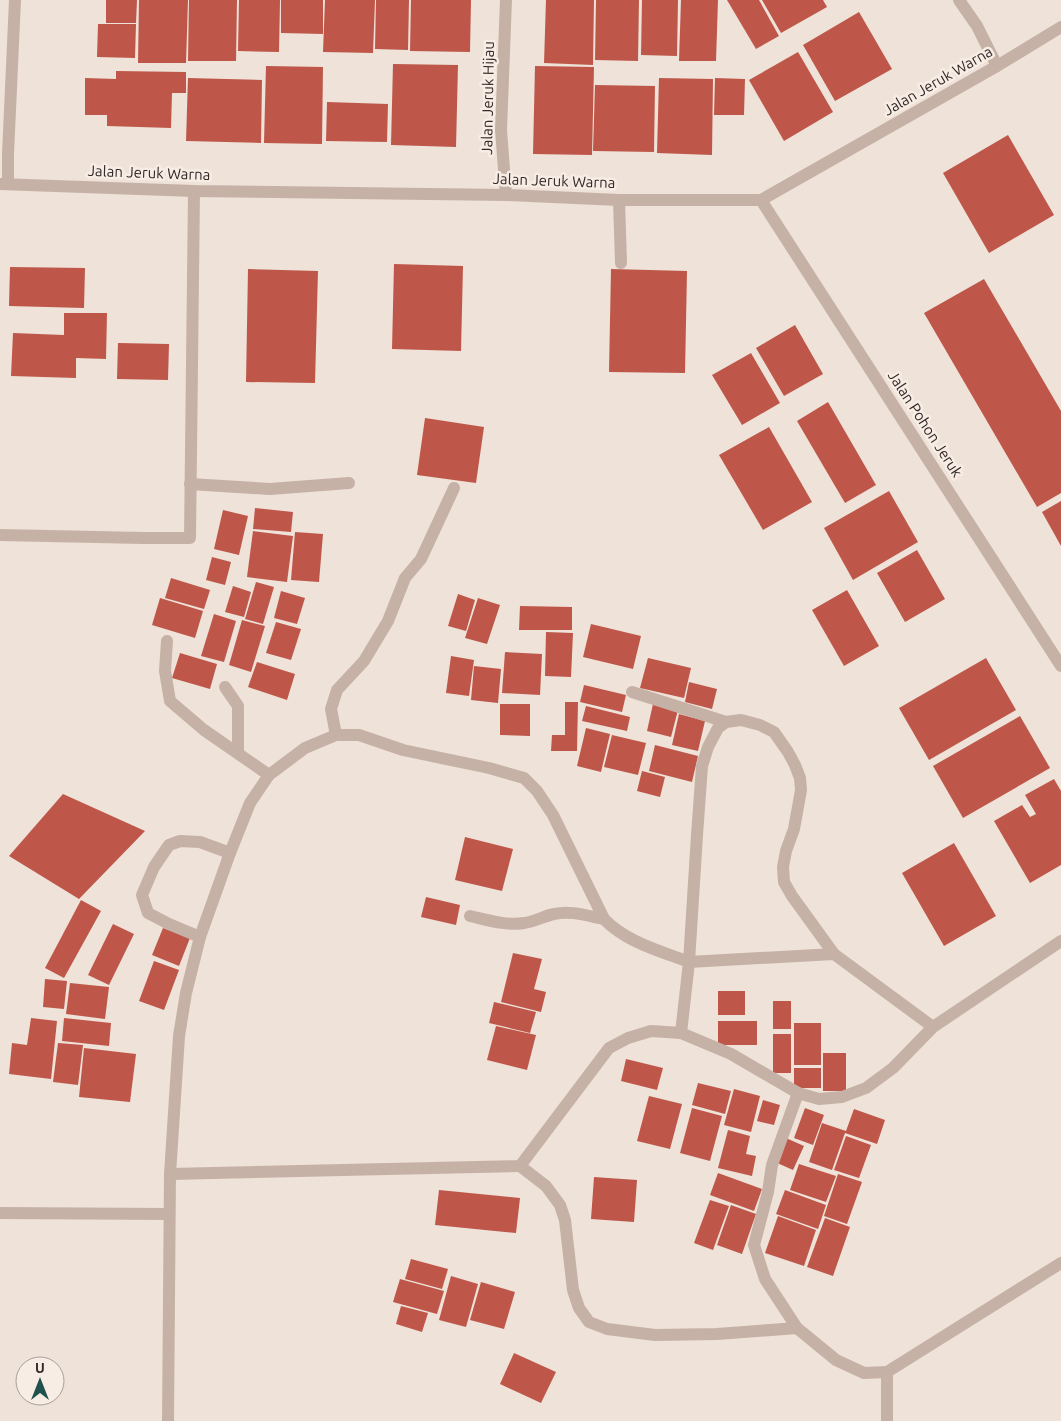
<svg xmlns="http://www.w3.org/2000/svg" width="1061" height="1421" viewBox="0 0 1061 1421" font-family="Ubuntu,sans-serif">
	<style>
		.building { fill: #be5749 }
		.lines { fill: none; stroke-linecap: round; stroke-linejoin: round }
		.minor { stroke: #c6b1a6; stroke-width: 12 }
		.labels { text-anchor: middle; stroke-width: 5; stroke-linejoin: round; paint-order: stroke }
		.street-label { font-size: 15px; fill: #332927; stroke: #f8ede5 }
	</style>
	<rect width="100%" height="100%" fill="#efe2d9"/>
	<!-- building -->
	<g class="building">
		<polygon points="106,0 137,0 136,23 106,23"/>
		<polygon points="139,0 188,0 186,63 138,63"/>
		<polygon points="189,0 237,0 236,61 188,61"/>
		<polygon points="239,0 280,0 279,52 238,51"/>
		<polygon points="281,0 323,0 323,34 281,33"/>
		<polygon points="325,0 375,0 373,53 323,52"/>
		<polygon points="376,0 409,0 408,50 375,49"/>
		<polygon points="411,0 471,0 470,52 410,51"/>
		<polygon points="546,0 594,0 593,65 544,63"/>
		<polygon points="596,0 639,0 638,61 595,60"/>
		<polygon points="642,0 678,0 677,56 641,55"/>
		<polygon points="681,0 718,0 716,61 679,61"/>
		<polygon points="727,0 759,0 779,36 756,49"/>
		<polygon points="762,0 823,0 827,7 781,33"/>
		<polygon points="859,12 892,69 835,101 803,45"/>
		<polygon points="98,24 136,24 135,58 97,57"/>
		<polygon points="798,52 833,112 784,141 749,80"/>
		<polygon points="393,64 458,65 456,147 391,145"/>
		<polygon points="266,66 323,67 322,144 264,143"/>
		<polygon points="535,66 594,67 592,155 533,154"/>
		<polygon points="116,71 186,72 186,93 172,93 171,128 107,126 107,115 85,115 85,78 116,79"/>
		<polygon points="188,78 262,80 261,143 186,141"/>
		<polygon points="659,78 713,79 712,155 657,153"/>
		<polygon points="715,78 745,79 744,115 714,115"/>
		<polygon points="595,85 655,86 654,152 593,151"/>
		<polygon points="327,102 388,104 387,142 326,141"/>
		<polygon points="1008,135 1054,215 989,253 943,173"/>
		<polygon points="394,264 463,266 461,351 392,349"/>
		<polygon points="10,267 85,268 84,308 9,306"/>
		<polygon points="248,269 318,271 315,383 246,382"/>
		<polygon points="611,269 687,271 685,373 609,372"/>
		<polygon points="984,279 1061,411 1061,493 1037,507 924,313"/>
		<polygon points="64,313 107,313 106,359 76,358 76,378 11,376 13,333 64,335"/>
		<polygon points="795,325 823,374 784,396 756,348"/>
		<polygon points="118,343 169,344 168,380 117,379"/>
		<polygon points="751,353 780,403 742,425 712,375"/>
		<polygon points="828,402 876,485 845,503 797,421"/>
		<polygon points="425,418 484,427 476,483 417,475"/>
		<polygon points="769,427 812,502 763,530 719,455"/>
		<polygon points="889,491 918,542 853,580 824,528"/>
		<polygon points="1061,501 1061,546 1042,512"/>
		<polygon points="255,508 293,512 291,532 253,529"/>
		<polygon points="223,510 248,516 239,555 214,549"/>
		<polygon points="253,531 293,536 287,582 247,577"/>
		<polygon points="295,532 323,534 319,582 291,580"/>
		<polygon points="917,550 945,599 905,622 877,573"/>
		<polygon points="212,557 231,562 225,585 206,580"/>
		<polygon points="171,578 210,590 204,609 165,598"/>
		<polygon points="256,582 274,587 263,624 245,619"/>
		<polygon points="233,586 251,592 244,617 225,612"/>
		<polygon points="847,590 879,646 844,666 812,610"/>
		<polygon points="281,591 305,598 297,624 274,618"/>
		<polygon points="458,594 475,600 466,631 448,626"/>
		<polygon points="160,598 203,611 195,638 152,625"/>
		<polygon points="478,598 500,605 487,644 465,638"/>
		<polygon points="520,606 572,607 572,630 519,630"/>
		<polygon points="214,614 236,621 224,662 201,656"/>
		<polygon points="242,620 265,626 251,672 229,665"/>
		<polygon points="276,622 301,629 291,660 266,653"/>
		<polygon points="591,624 641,636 633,669 583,657"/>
		<polygon points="546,632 573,633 571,677 545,676"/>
		<polygon points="505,652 542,654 540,695 502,693"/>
		<polygon points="180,653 217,664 210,689 172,678"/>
		<polygon points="451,656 474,660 469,696 446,693"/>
		<polygon points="648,658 691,668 684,698 640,688"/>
		<polygon points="986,658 1016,710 929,760 899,708"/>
		<polygon points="257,662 295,674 287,700 248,687"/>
		<polygon points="474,666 501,669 498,703 471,700"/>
		<polygon points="689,682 717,689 712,709 685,702"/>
		<polygon points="584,685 626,695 622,712 580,702"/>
		<polygon points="565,702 578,702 577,751 551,751 552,735 565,735"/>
		<polygon points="500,704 530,704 530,736 500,735"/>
		<polygon points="653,704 678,710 671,737 647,731"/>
		<polygon points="586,706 630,717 627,731 582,721"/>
		<polygon points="679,714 705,721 698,751 672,745"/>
		<polygon points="1020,716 1050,768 963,818 933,766"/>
		<polygon points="586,728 610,734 601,772 577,766"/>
		<polygon points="612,735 646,743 638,775 604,767"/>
		<polygon points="655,745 698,756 692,782 649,771"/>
		<polygon points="642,771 665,777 660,797 637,791"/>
		<polygon points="1054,779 1061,791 1061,865 1030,883 994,821 1022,805 1030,817 1036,814 1025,795"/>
		<polygon points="63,794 145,831 79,899 9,856"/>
		<polygon points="465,837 513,849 502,891 455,880"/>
		<polygon points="954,843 996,916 944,946 902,873"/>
		<polygon points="426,897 460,905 456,925 421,917"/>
		<polygon points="81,900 101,911 64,978 45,968"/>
		<polygon points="113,924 134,934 109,985 88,975"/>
		<polygon points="163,928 190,938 179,966 152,955"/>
		<polygon points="513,953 542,959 534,989 546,992 541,1012 501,1002"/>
		<polygon points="154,961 179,970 164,1010 139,1001"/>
		<polygon points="45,979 67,981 64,1009 43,1007"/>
		<polygon points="70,983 109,987 105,1019 66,1014"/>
		<rect x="718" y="991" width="27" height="24"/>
		<rect x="773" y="1001" width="18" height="28"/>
		<polygon points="494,1002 536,1012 530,1033 489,1023"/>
		<polygon points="31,1018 57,1021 51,1079 9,1074 12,1043 27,1045"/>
		<polygon points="64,1018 111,1023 109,1046 62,1041"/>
		<rect x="718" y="1021" width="39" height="24"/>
		<rect x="794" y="1023" width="27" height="42"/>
		<polygon points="496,1026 536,1035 527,1070 487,1060"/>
		<rect x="773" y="1034" width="18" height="39"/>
		<polygon points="58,1043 83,1045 78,1085 53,1082"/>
		<polygon points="84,1048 136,1054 130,1102 79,1097"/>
		<rect x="823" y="1053" width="23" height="38"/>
		<polygon points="626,1059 663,1068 657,1090 621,1081"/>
		<rect x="794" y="1068" width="27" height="20"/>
		<polygon points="698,1083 731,1091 725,1114 692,1105"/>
		<polygon points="734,1089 760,1096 751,1132 724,1125"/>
		<polygon points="649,1096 682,1104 670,1149 637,1141"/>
		<polygon points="763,1100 780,1105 774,1125 757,1121"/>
		<polygon points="692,1108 722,1116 710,1161 680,1153"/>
		<polygon points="805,1108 824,1115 813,1145 794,1138"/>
		<polygon points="854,1109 885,1120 877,1144 845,1133 832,1170 809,1162 822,1123 846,1131"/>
		<polygon points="728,1130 750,1136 746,1154 756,1156 752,1176 718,1168"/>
		<polygon points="846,1136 871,1145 859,1178 834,1170"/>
		<polygon points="786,1138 804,1146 793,1170 775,1162"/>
		<polygon points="799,1164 836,1176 826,1202 790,1190"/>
		<polygon points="718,1173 762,1189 754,1211 710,1195"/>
		<polygon points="838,1174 862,1182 847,1224 824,1216"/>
		<polygon points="594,1177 637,1180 634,1222 591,1219"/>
		<polygon points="439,1190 520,1198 516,1233 435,1225"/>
		<polygon points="785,1190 826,1205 818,1229 776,1214"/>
		<polygon points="710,1200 729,1206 713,1250 694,1243"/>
		<polygon points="731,1205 756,1214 742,1254 717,1245"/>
		<polygon points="778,1216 816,1230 804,1266 765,1253"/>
		<polygon points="825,1218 850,1227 833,1276 807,1267"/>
		<polygon points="411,1259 448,1269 442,1289 405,1279"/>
		<polygon points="451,1276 478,1284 466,1327 439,1320"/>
		<polygon points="400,1279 444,1291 437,1314 393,1302"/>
		<polygon points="481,1282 515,1292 504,1329 470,1320"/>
		<polygon points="401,1306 428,1313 422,1332 396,1324"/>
		<polygon points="514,1353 556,1372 541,1403 500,1384"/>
	</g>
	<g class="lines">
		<!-- minor -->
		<g class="minor">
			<polyline points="959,0 977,26 997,66"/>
			<polyline points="0,184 194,191 506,195 619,200 761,200 997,66 1061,27"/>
			<polyline points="8,184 8,154 15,0"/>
			<polyline points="506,195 501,130 506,0"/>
			<polyline points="619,200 621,263"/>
			<polyline points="761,200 1061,666"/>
			<polyline points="190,484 270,489 349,483"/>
			<polyline points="0,535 144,538 190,538 194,191"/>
			<polyline points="167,641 165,671 170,701 204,730 269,775"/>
			<polyline points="225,687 238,706 238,753"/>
			<polyline points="632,692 726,722 741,720 760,725 774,732 788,752 795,765 800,778 801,790 794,829 786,851 783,867 784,882 792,896 834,954"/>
			<polyline points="726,722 718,728 708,747 702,766 697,835 689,962 834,954 933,1027"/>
			<polyline points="336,735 331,709 337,690 364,661 388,621 405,578 421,559 454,488"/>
			<path d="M470 916C488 920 506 926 524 923 534 922 544 916 554 914 570 910 588 916 604 919"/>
			<polyline points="200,937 169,924 148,913 142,895 154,867 169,845 180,841 200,842 230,853"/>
			<polyline points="798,1093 772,1165 768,1192 754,1245 765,1279 797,1328 836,1360 864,1373 887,1372"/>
			<polyline points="520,1166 546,1186 560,1205 565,1220 573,1290 579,1308 589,1322 607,1329 655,1335 717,1334 797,1328"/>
			<polyline points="170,1174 520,1166 609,1048 628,1038 651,1031 681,1033 731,1054 798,1093 819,1099 842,1097 866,1088 893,1068 933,1027 1061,941"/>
			<polyline points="0,1213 169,1214"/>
			<path d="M168 1421 170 1174 179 1036 186 993 200 937 230 853 250 803 269 775 305 748 336 735H359L403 750 489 768 524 778 537 791 553 815 604 919C626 942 660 951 689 962L681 1033"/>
			<polyline points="887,1421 887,1372 1061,1263"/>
		</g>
	</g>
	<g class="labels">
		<!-- street labels -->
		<g class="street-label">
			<text transform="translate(938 81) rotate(-30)" y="5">Jalan Jeruk Warna</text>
			<text transform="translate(488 98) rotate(-89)" y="5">Jalan Jeruk Hijau</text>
			<text transform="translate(149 173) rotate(2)" y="5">Jalan Jeruk Warna</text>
			<text transform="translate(554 181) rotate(2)" y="5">Jalan Jeruk Warna</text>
			<text transform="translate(925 424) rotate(57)" y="5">Jalan Pohon Jeruk</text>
		</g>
	</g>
	<!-- north arrow -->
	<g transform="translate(40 1381)"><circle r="24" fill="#f8ede5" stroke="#a99f99"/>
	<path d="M0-4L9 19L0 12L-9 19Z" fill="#1f524f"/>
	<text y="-8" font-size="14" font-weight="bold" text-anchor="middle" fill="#332927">U</text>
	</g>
</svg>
